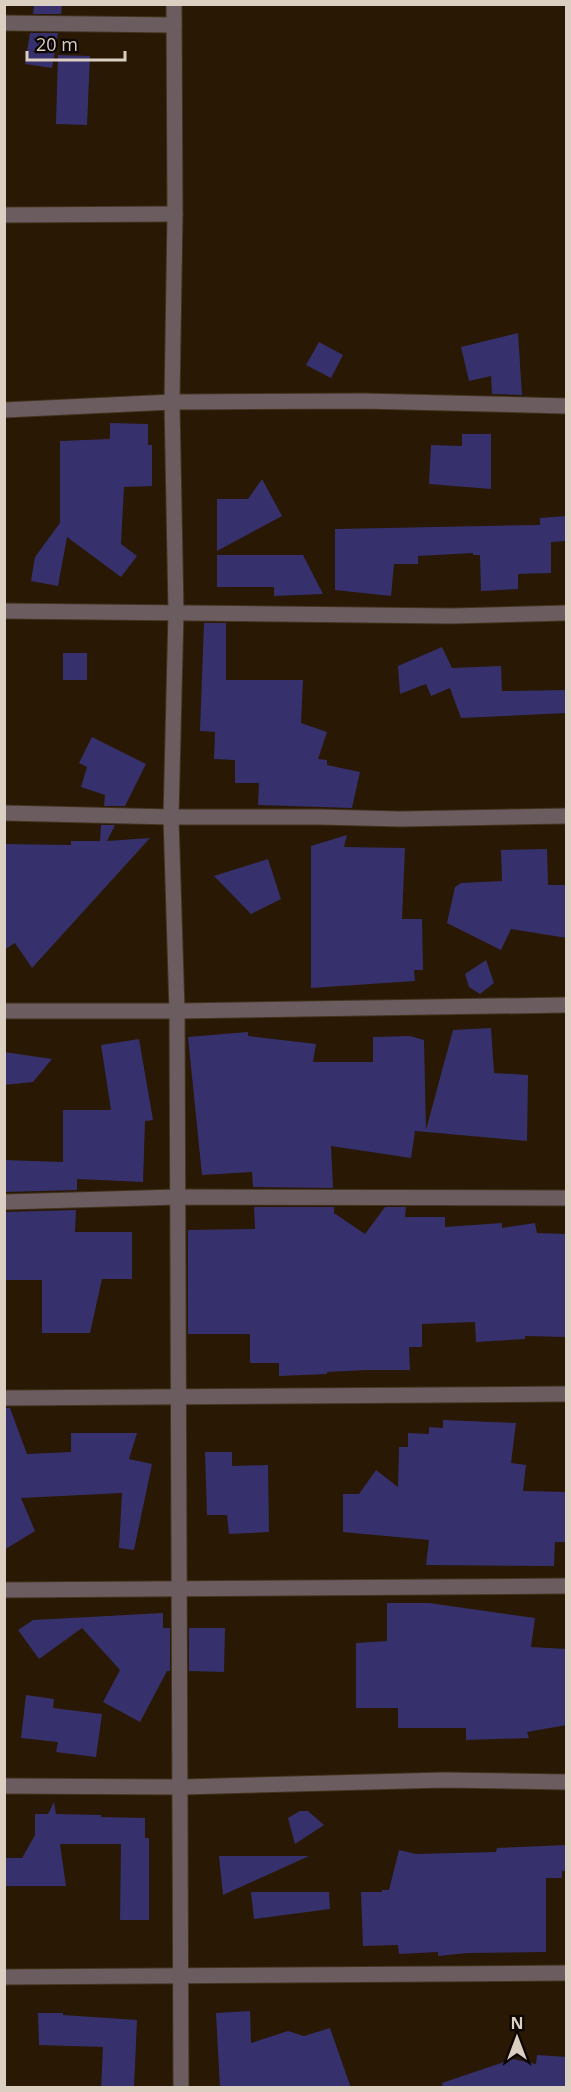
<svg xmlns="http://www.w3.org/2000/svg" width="571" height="2092" viewBox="0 0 571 2092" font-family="'Open Sans',sans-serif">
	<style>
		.building { fill: #36316c }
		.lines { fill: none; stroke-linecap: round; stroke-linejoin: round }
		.minor-casing { stroke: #42321e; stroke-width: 17 }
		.minor { stroke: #6b5c5f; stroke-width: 15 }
	</style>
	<rect width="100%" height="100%" fill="#291803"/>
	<!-- building -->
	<g class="building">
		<polygon points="34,4 62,4 61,14 33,14"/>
		<polygon points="30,33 58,33 52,68 25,64"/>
		<polygon points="58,55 90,56 87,125 56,124"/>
		<polygon points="518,333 522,395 492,394 491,376 469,381 461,347"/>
		<polygon points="319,342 343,355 331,378 306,365"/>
		<polygon points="110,423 148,424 148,445 152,445 152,486 124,487 121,544 137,556 121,577 67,537 58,586 31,581 35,557 60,523 60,441 110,439"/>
		<polygon points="462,434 491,434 491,489 429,484 431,445 462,446"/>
		<polygon points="262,479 282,516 217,551 217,499 248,499"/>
		<polygon points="567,516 567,541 551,542 551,573 518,574 518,589 481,591 480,555 473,555 473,553 418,556 418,564 394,564 391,596 335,590 335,529 540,525 540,518"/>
		<polygon points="217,555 303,555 323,594 274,596 274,587 217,587"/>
		<polygon points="204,623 226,623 226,680 303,680 301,723 327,732 318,759 327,760 327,765 360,772 352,808 258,805 259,783 235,783 235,760 214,759 215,732 200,731"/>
		<polygon points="442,647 452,668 501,666 502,691 567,690 567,713 461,718 450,688 431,696 426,684 400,694 398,666"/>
		<rect x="63" y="653" width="24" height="27"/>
		<polygon points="92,737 146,764 125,806 104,806 105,795 81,787 87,767 79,763"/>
		<polygon points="101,825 115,825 107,841 150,838 32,968 15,943 4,950 4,844 71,845 71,841 100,841"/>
		<polygon points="347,835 344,847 405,848 402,919 422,919 423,970 414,970 415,981 311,988 311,846"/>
		<polygon points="547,849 548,885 567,885 567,938 511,929 501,950 447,923 455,887 461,883 502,881 501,850"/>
		<polygon points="268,859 281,899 251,914 214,876"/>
		<polygon points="486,960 494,983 480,994 469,987 465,974"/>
		<polygon points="491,1028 494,1073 528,1075 527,1141 415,1131 411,1158 331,1146 333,1188 253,1187 252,1172 202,1175 188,1037 248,1032 248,1036 316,1044 313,1062 373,1062 373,1037 410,1036 424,1040 426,1130 453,1030"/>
		<polygon points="139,1039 153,1120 145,1121 143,1182 77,1179 77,1190 4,1192 4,1160 63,1162 63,1110 111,1110 101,1045"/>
		<polygon points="4,1052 52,1059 33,1082 4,1085"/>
		<polygon points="254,1207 334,1207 334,1213 365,1234 385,1207 406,1207 405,1217 445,1217 445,1227 502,1223 502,1228 535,1223 537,1233 567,1234 567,1337 525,1336 525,1339 476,1342 475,1322 422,1324 422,1347 409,1347 410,1370 366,1370 327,1372 327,1374 279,1376 279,1363 250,1363 250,1334 188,1334 188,1230 255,1229"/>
		<polygon points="76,1210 75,1232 132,1232 132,1279 102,1279 90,1333 42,1333 42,1280 4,1280 4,1212"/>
		<polygon points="4,1408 10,1408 27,1454 71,1452 71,1433 137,1433 129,1459 152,1464 134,1550 119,1548 122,1493 21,1498 35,1531 4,1550"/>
		<polygon points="443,1420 516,1423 511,1463 526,1465 523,1491 567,1492 567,1542 555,1542 554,1566 426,1565 429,1540 343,1532 343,1494 359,1494 376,1470 398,1487 399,1447 408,1447 408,1433 429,1434 429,1427 443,1428"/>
		<polygon points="205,1452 232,1452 232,1466 268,1465 269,1532 229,1534 227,1515 207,1515"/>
		<polygon points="387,1603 429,1603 535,1618 531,1647 567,1649 567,1725 527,1732 529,1738 466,1740 466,1728 398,1728 398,1708 356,1708 356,1643 387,1641"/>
		<polygon points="163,1613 163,1628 170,1628 170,1671 167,1671 140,1722 103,1702 120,1670 82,1628 39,1659 18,1630 33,1620"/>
		<polygon points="189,1628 225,1628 224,1672 189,1671"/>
		<polygon points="26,1695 54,1699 53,1708 102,1714 96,1757 56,1752 58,1742 21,1738"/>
		<polygon points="54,1802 56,1814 101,1815 101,1817 145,1818 145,1838 149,1838 149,1920 120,1920 121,1844 60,1844 66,1886 4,1886 4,1858 22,1858 35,1835 35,1814 48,1814"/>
		<polygon points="300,1811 308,1811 324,1825 295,1844 288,1818"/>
		<polygon points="567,1845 567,1871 562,1871 562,1878 546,1878 546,1952 468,1953 438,1956 438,1952 399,1954 398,1945 363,1946 361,1892 382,1892 382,1890 389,1890 399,1850 416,1854 496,1852 497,1848"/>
		<polygon points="219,1856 309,1856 223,1895"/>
		<polygon points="251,1892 329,1892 330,1909 254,1919"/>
		<polygon points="250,2011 251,2043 288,2031 304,2036 330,2028 351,2088 220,2088 216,2013"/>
		<polygon points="38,2013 63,2013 63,2015 137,2020 134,2088 101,2088 103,2047 39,2045"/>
		<polygon points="537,2055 567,2057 567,2088 443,2088 442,2083 513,2059 536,2064"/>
	</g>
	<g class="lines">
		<!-- minor casing -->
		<g class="minor-casing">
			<g id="minor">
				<polyline points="174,4 175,214 172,402 176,612 171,817 177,1011 181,2088"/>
				<polyline points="4,23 174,25"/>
				<polyline points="4,215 175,214"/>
				<polyline points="4,410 172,402 363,401 566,406"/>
				<polyline points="4,611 451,616 566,613"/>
				<polyline points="4,813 171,817 320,817 400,819 566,816"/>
				<polyline points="4,1011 177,1011 566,1005"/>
				<polyline points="4,1202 178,1197 566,1198"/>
				<polyline points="4,1398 566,1394"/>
				<polyline points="4,1590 566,1586"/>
				<polyline points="4,1786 181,1787 444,1780 566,1782"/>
				<polyline points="4,1977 566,1973"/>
			</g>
		</g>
		<!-- minor -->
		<use href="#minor" class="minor"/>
	</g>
	<!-- border -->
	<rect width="571" height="2092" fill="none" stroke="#dbcfc2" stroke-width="12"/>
	<!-- north arrow -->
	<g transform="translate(517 2038)" stroke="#0c0501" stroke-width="4.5" paint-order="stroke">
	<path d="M0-4.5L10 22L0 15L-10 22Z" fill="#dbcfc2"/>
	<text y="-9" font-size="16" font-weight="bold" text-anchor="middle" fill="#dbcfc2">N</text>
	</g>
	<!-- scale -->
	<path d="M27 51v9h98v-9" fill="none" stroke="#dbcfc2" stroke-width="3"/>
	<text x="36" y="51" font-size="18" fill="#dbcfc2" stroke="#0c0501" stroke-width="4.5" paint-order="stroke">20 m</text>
</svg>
